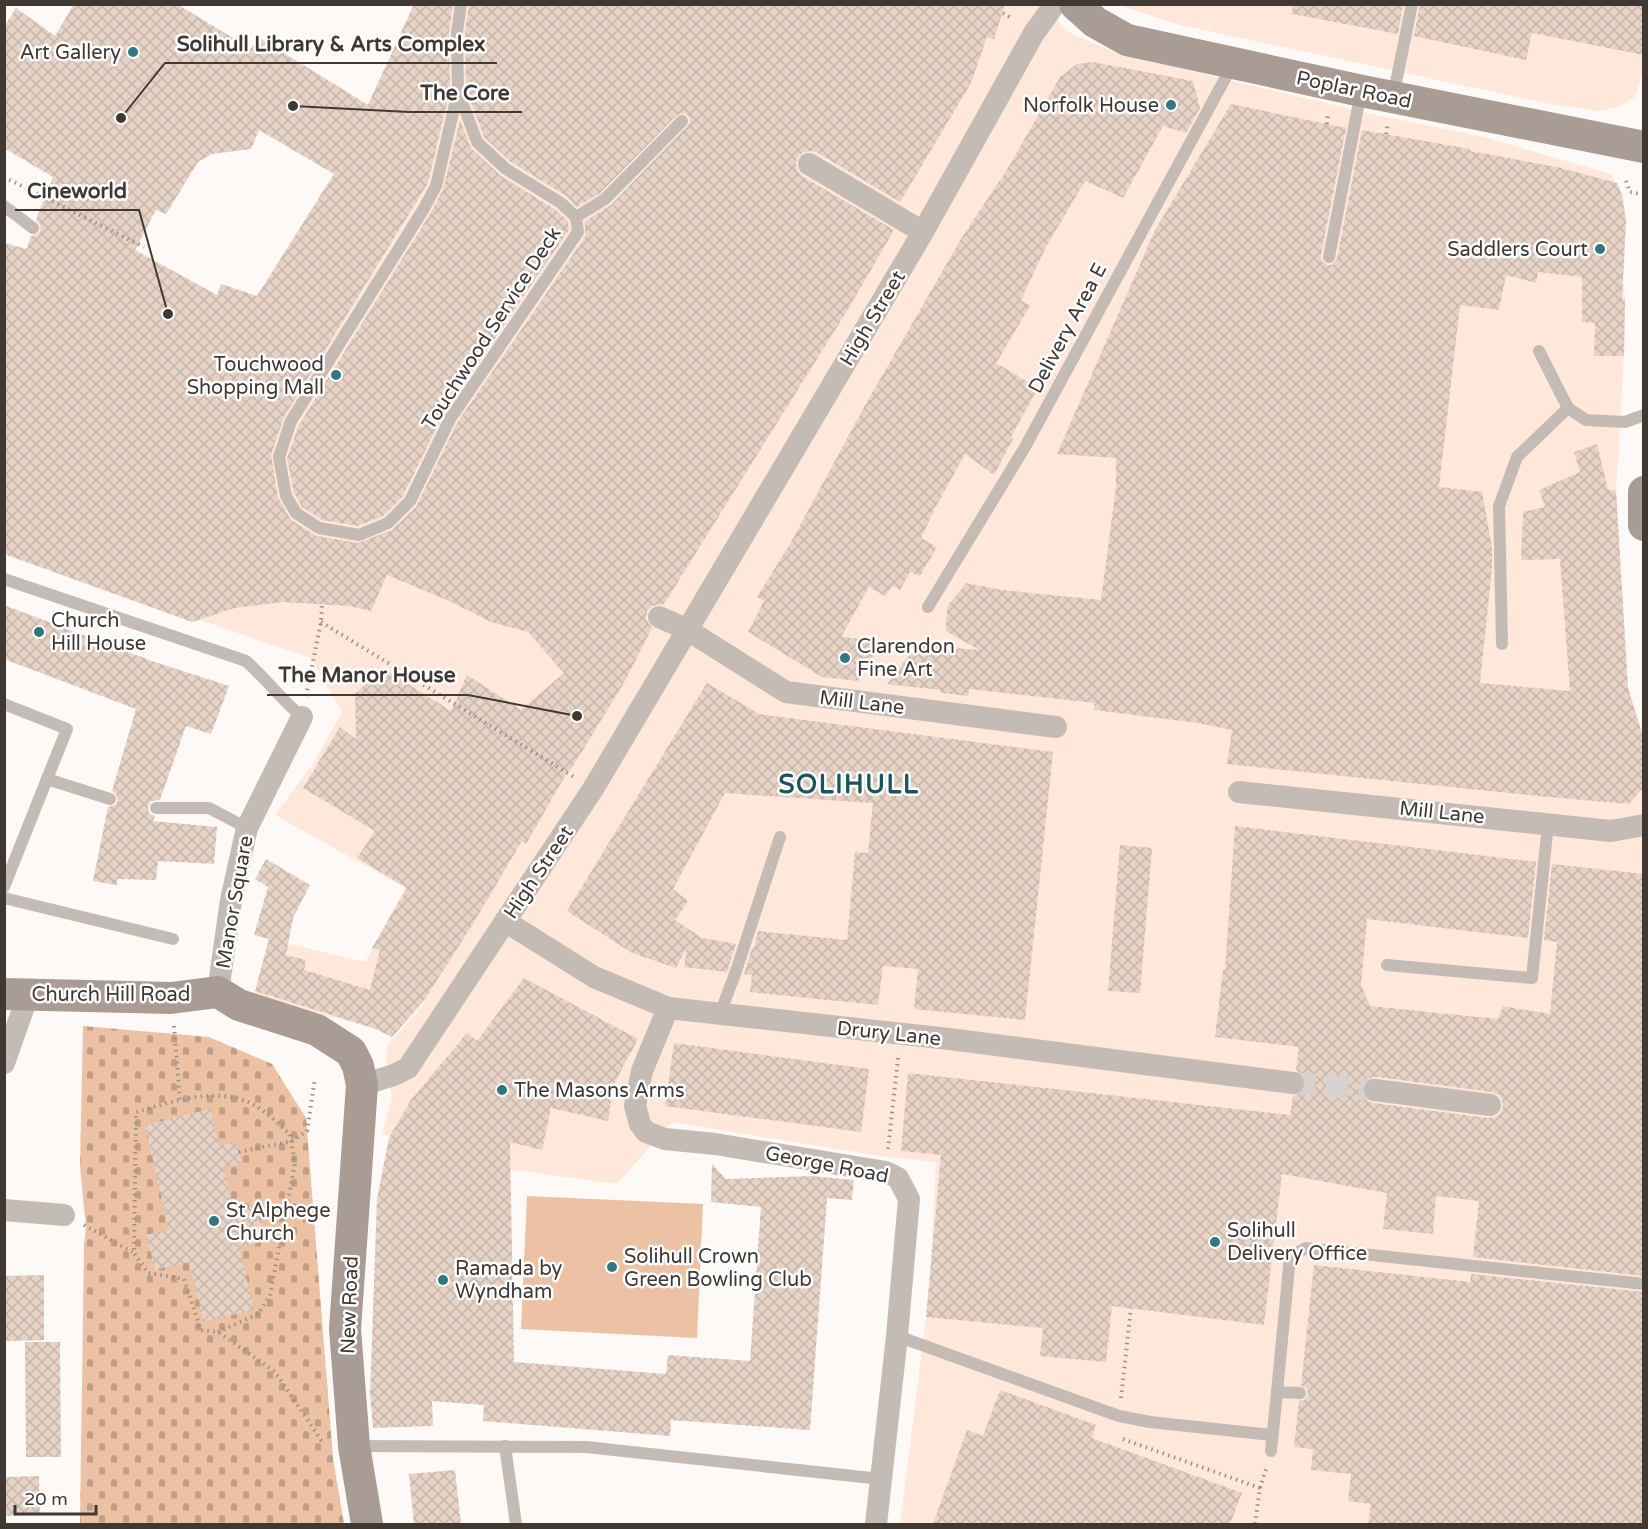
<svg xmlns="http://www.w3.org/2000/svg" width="1648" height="1529" viewBox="0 0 1648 1529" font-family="'Varela Round',sans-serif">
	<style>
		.built { fill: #ffe8da }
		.green { fill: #ecc1a4 }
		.cemetery { fill: url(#cemetery-stones) }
		.building { fill: url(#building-cross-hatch); fill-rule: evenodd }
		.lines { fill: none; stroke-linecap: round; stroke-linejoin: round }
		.street-tunnel { stroke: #d7d2cf; stroke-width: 22; stroke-dasharray: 22 11; stroke-linecap: butt }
		.path { stroke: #98918d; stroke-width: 4; stroke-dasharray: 1.5 4.5; stroke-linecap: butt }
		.lane { stroke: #c4bbb5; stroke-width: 12 }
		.street { stroke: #c4bbb5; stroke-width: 22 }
		.secondary { stroke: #a99c94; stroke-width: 32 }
		.poi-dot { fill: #2f7880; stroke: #fff; stroke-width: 2 }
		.labels { text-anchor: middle; stroke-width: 5; stroke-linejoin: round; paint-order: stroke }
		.poi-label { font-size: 20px; fill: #403833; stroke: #fff; text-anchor: start }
		.street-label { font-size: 20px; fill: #403833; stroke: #fff }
		.district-label { font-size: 26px; font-weight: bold; letter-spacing: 1.5px; fill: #1a555b; stroke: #fff }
		.leader { fill: none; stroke: #403833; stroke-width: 2 }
		.callout-dot { fill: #403833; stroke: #fff; stroke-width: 2 }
		.callout-label { font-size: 21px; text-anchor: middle; font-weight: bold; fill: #403833; stroke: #fff; stroke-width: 5; stroke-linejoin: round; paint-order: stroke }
	</style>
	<defs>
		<pattern id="cemetery-stones" width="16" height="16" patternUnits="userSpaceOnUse" patternTransform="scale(1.5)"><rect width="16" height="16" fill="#ecc1a4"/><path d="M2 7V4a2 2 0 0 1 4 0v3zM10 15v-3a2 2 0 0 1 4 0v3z" fill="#c19e86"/></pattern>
		<pattern id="building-cross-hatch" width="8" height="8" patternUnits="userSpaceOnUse" patternTransform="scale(1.5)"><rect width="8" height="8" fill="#e7d3c6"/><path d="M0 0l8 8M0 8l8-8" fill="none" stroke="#c7b6ab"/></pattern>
	</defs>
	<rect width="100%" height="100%" fill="#fdf9f6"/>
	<!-- built -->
	<g class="built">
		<polygon points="415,5 1045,5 1050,13 1070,33 1116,53 1368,113 1484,137 1611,174 1622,195 1626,221 1623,282 1625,299 1624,356 1616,491 1628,688 1644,740 1643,1524 900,1524 929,1295 936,1162 886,1157 672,1122 617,1184 471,1164 382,1134 392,1099 386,1058 387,1046 424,1004 423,1002 392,1037 376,1029 254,996 269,939 365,962 405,888 275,815 313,764 342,712 311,658 5,553 5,243 27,249 42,203 182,276 175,298 212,310 221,284 257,296 334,174"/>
		<polygon points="1118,5 1643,5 1643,71 1635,97 1618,107 1600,111 1555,105 1180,25"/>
	</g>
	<!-- green -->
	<polygon class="green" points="527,1196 703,1204 697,1338 521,1329"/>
	<!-- cemetery -->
	<polygon class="cemetery" points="83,1026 209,1037 272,1064 306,1118 333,1458 344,1524 80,1524 84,1245 86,1227 80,1167"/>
	<!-- building -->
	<g class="building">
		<path d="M74 4H177L251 49 258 37 368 105 414 4H453L449 32 450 90 428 183 284 417 271 455 278 498 291 520 317 536 358 543 392 530 416 507 457 423 585 237V221L611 205 690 123V118L685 113 677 115 600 193 577 207 566 196 511 162 484 137 466 89 465 33 469 4H1005L994 39 987 37 971 83 900 202 816 152 810 151 803 152 797 158 796 163 797 170 802 176 894 230 847 311 664 604 652 606 647 611 646 619 652 628 625 681 570 771 569 769 526 844 522 841 471 927 423 1002 392 1037 376 1029 255 991 269 939 254 935 268 887 255 879 266 859 310 885 293 918 286 955 306 960 304 970 370 990 380 950 372 948 407 888 357 858 375 831 303 788 340 727 356 739 355 694 383 668 451 711 467 675 521 710 564 673 528 632 491 622 447 600 387 575 371 611 349 606 282 602 235 608 192 622 4 554V243L27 249 31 236H36L40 232 41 225 36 220 53 177 4 148V27L16 8 55 36ZM259 130 334 174 257 296 221 284 217 295 135 250 156 210 166 214 198 162 212 154 251 149Z"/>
		<polygon points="1293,4 1403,4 1398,34 1292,14"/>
		<polygon points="1420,4 1644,4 1644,55 1532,33 1526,60 1414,36"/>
		<polygon points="1093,62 1193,81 1200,108 1186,133 1163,126 1123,198 1085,181 1046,247 1021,300 1030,306 996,363 1038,388 1011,437 1013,439 994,475 965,454 935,508 921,538 937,547 920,576 910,572 900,590 893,586 885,596 869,587 841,637 882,641 858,681 822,677 748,632 764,601 757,597 791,542 868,400 961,239 1008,168 1060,77 1077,64"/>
		<polygon points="1231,104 1346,128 1321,255 1321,260 1327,265 1332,265 1337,259 1362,130 1470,149 1470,151 1557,167 1617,183 1622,195 1626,221 1622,299 1625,299 1624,356 1594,356 1595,323 1582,322 1582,277 1538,272 1536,283 1506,275 1499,310 1460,305 1439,487 1482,492 1492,547 1492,568 1480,683 1570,691 1560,559 1521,560 1523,512 1545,507 1539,490 1580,472 1574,452 1597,444 1608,490 1616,491 1628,688 1644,740 1644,787 1629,804 1548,797 1227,764 1232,730 1198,723 1094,710 1095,703 969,689 968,696 941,693 940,690 887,684 917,645 979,650 946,631 947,607 966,583 1002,590 1101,600 1116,487 1116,458 1057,454 1155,230"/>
		<polygon points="460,120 471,148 501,176 556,210 568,221 569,230 443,414 403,496 383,516 358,526 322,520 302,507 294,493 287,458 299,425 430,214 443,190"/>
		<polygon points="4,605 152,661 229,686 211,734 186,726 160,800 151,801 148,807 149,813 155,816 153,821 217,827 214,864 158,861 156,880 117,879 117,885 93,881 108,807 115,805 118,801 116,794 112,791 136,709 4,659"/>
		<polygon points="707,683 759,714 1053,752 1025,1020 914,1009 918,969 883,966 878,1005 750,992 752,975 744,974 752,948 754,948 758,931 847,940 855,852 868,853 873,803 725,793 673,889 688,901 675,920 702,938 736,944 727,972 684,967 687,947 676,968 632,953 567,911"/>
		<path d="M1235 826 1536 862 1528 938 1367 919 1361 985 1370 1006 1498 1019 1503 1006 1550 1014 1557 942 1544 940 1552 864 1644 874V1276L1473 1257 1479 1201 1436 1196 1433 1234 1383 1229 1387 1193 1282 1174 1264 1325 1112 1306 1106 1362 1040 1356 1043 1328 926 1317 941 1155 901 1151 908 1073 1290 1115 1293 1096 1303 1092 1306 1084 1305 1077 1296 1070 1299 1047 1215 1037 1223 970H1225ZM1377 1077 1492 1092 1498 1094 1502 1099 1503 1107 1501 1113 1496 1117 1488 1118 1373 1103 1367 1101 1363 1096 1362 1088 1364 1082 1369 1078Z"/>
		<polygon points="1120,845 1152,848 1140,993 1108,991"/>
		<polygon points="524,978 638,1039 613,1086 608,1121 551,1108 542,1150 510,1142 514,1362 666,1374 668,1355 750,1361 761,1207 711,1202 712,1164 726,1179 812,1176 854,1180 852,1200 827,1198 810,1430 671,1420 670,1436 483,1421 484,1405 432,1401 433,1426 373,1428 370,1394 377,1199 389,1138 411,1100 467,1033 477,1041"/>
		<polygon points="674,1043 869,1069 861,1132 665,1106"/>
		<polygon points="210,1109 219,1146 236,1142 242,1163 223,1168 234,1212 257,1206 265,1241 239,1247 254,1310 204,1322 189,1262 155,1270 146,1235 169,1230 145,1125"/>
		<polygon points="1314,1265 1470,1282 1471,1274 1644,1292 1644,1524 1368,1524 1371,1504 1348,1501 1351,1474 1311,1470 1313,1449 1294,1447 1299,1401 1304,1400 1308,1394 1307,1389 1301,1385"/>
		<polygon points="44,1275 44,1340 4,1341 4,1276"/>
		<polygon points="25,1342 60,1342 61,1457 26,1457"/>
		<polygon points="1000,1390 1096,1425 1092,1438 1242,1493 1230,1524 933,1524 967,1430 983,1436"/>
		<polygon points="455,1470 461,1524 414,1524 409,1474"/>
		<polygon points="39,1476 40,1515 4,1516 4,1477"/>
	</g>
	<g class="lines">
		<!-- street-tunnel -->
		<polyline class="street-tunnel" points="1293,1083 1375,1090"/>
		<!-- path -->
		<g class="path">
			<polyline points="1003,13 1013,19"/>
			<polyline points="1327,124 1328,113"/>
			<polyline points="1386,134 1388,124"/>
			<polyline points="4,177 144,247"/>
			<polyline points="1626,181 1630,192 1644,195"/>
			<polyline points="321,622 574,777"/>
			<polyline points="306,696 321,622 322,605"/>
			<polyline points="174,1026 180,1100"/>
			<polyline points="888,1149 898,1058"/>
			<polyline points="239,1152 292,1141 307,1131 315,1078"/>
			<polyline points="84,1225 134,1253"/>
			<path d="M218 1332 258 1314 270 1296 295 1163 290 1134C279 1125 267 1112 254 1105 218 1085 172 1102 136 1112L134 1253 148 1273 184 1279 201 1330 218 1332 275 1372 323 1443"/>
			<polyline points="1121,1398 1131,1308"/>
			<polyline points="1123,1439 1260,1488 1255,1524"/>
			<polyline points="1260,1488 1266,1469"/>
		</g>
		<!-- lane -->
		<g class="lane">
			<polyline points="458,91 477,142 506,169 561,203 576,217 578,232 450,419 410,501 388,523 359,535 319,528 296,513 286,496 279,457 291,421 423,210 436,186 458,91 457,32 461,4"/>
			<polyline points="1393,97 1412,4"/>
			<polyline points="4,206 33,228"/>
			<polyline points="576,217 605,199 682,121"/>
			<polyline points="1329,257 1361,92"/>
			<polyline points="1539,351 1568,408 1586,420 1625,422 1644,415"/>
			<path d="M4 579 246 661C266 679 282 700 302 717"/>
			<polyline points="928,607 1025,447 1233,64"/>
			<polyline points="1502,644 1499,506 1517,457 1568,408"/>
			<polyline points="4,704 67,729 47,779"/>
			<polyline points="156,808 209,808 247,828"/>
			<polyline points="4,887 47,779 110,799"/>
			<polyline points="4,898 173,939"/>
			<polyline points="1387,965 1532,978 1548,824"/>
			<polyline points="720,1014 736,971 780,837"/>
			<polyline points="897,1336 1119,1416 1150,1422 1272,1435"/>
			<polyline points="1300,1393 1277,1392 1290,1257 1306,1248 1644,1284"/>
			<polyline points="355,1446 586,1447 881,1479"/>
			<polyline points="505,1446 516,1524"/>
			<polyline points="1271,1451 1277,1392"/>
		</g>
		<!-- street -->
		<g class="street">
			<polyline points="809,164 923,232"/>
			<polyline points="659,617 686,629 786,692 1056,727"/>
			<polyline points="1239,792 1611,831 1644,825"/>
			<polyline points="505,921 594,977 668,1008 949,1039 1293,1083"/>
			<polyline points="218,992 231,900 247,828 302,717"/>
			<polyline points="668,1008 642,1071 635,1106 640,1124 646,1132 665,1139 715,1144 886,1172 898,1178 909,1199 897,1336 876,1524"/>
			<polyline points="4,1063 28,995"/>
			<polyline points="362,1085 394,1075 408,1068 593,789 923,232 1034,33 1055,4"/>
			<polyline points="1375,1090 1490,1105"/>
			<polyline points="4,1210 64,1215"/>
		</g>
		<!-- secondary -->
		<g class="secondary">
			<polyline points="1075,4 1095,22 1127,40 1362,91 1644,147"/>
			<polyline points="1644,492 1644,525"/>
			<polyline points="4,994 171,998 218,992 239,1005 317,1030 351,1052 358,1066 362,1085 345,1329 354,1446 367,1524"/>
		</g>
	</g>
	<!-- markers -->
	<g class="poi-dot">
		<circle cx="133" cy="52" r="6"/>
		<circle cx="1171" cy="105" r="6"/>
		<circle cx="1600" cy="249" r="6"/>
		<circle cx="336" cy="375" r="6"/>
		<circle cx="39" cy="632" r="6"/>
		<circle cx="845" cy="658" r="6"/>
		<circle cx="502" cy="1090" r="6"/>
		<circle cx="214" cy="1221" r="6"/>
		<circle cx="1215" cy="1242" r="6"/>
		<circle cx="612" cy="1267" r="6"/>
		<circle cx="443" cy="1280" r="6"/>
	</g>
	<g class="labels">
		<!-- poi labels -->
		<g class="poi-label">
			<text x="121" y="59" text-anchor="end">Art Gallery</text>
			<text x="1159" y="112" text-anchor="end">Norfolk House</text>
			<text x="1588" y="256" text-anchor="end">Saddlers Court</text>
			<text x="324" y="371" text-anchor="end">Touchwood<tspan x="324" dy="23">Shopping Mall</tspan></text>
			<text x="51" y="627">Church<tspan x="51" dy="23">Hill House</tspan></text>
			<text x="857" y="653">Clarendon<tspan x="857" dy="23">Fine Art</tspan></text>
			<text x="514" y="1097">The Masons Arms</text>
			<text x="226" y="1217">St Alphege<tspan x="226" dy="23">Church</tspan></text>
			<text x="1227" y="1237">Solihull<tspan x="1227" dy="23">Delivery Office</tspan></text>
			<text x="624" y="1263">Solihull Crown<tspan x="624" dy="23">Green Bowling Club</tspan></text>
			<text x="455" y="1275">Ramada by<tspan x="455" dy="23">Wyndham</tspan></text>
		</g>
		<!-- street labels -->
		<g class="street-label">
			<text transform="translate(1354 89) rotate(12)" y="7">Poplar Road</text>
			<text transform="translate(872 318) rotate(-59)" y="7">High Street</text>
			<text transform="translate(491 328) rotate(-57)" y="7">Touchwood Service Deck</text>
			<text transform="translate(1067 328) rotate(-62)" y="7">Delivery Area E</text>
			<text transform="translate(862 702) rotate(7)" y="7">Mill Lane</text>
			<text transform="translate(1442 812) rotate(6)" y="7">Mill Lane</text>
			<text transform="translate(538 872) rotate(-56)" y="7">High Street</text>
			<text transform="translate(234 902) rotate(-80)" y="7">Manor Square</text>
			<text x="111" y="1001">Church Hill Road</text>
			<text transform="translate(889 1033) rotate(6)" y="7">Drury Lane</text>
			<text transform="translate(827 1164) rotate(11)" y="7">George Road</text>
			<text transform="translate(349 1305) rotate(-88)" y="7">New Road</text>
		</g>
		<!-- district labels -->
		<g class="district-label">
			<text x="849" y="793">SOLIHULL</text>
		</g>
	</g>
	<!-- callouts -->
	<path class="leader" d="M121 118L165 63H497M293 106L409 112H522M168 314L139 210H15M577 716L468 695H267"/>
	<g class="callout-dot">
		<circle cx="121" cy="118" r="6"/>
		<circle cx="293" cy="106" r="6"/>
		<circle cx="168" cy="314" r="6"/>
		<circle cx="577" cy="716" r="6"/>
	</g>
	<g class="callout-label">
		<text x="331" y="51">Solihull Library &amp; Arts Complex</text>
		<text x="465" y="100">The Core</text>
		<text x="77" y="198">Cineworld</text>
		<text x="367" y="682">The Manor House</text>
	</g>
	<!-- border -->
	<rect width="1648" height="1529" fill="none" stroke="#403833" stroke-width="12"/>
	<!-- scale -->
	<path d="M15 1505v9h81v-9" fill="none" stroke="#403833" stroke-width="3"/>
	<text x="24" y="1505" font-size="18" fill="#403833" stroke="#ffffff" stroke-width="4.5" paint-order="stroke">20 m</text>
</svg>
